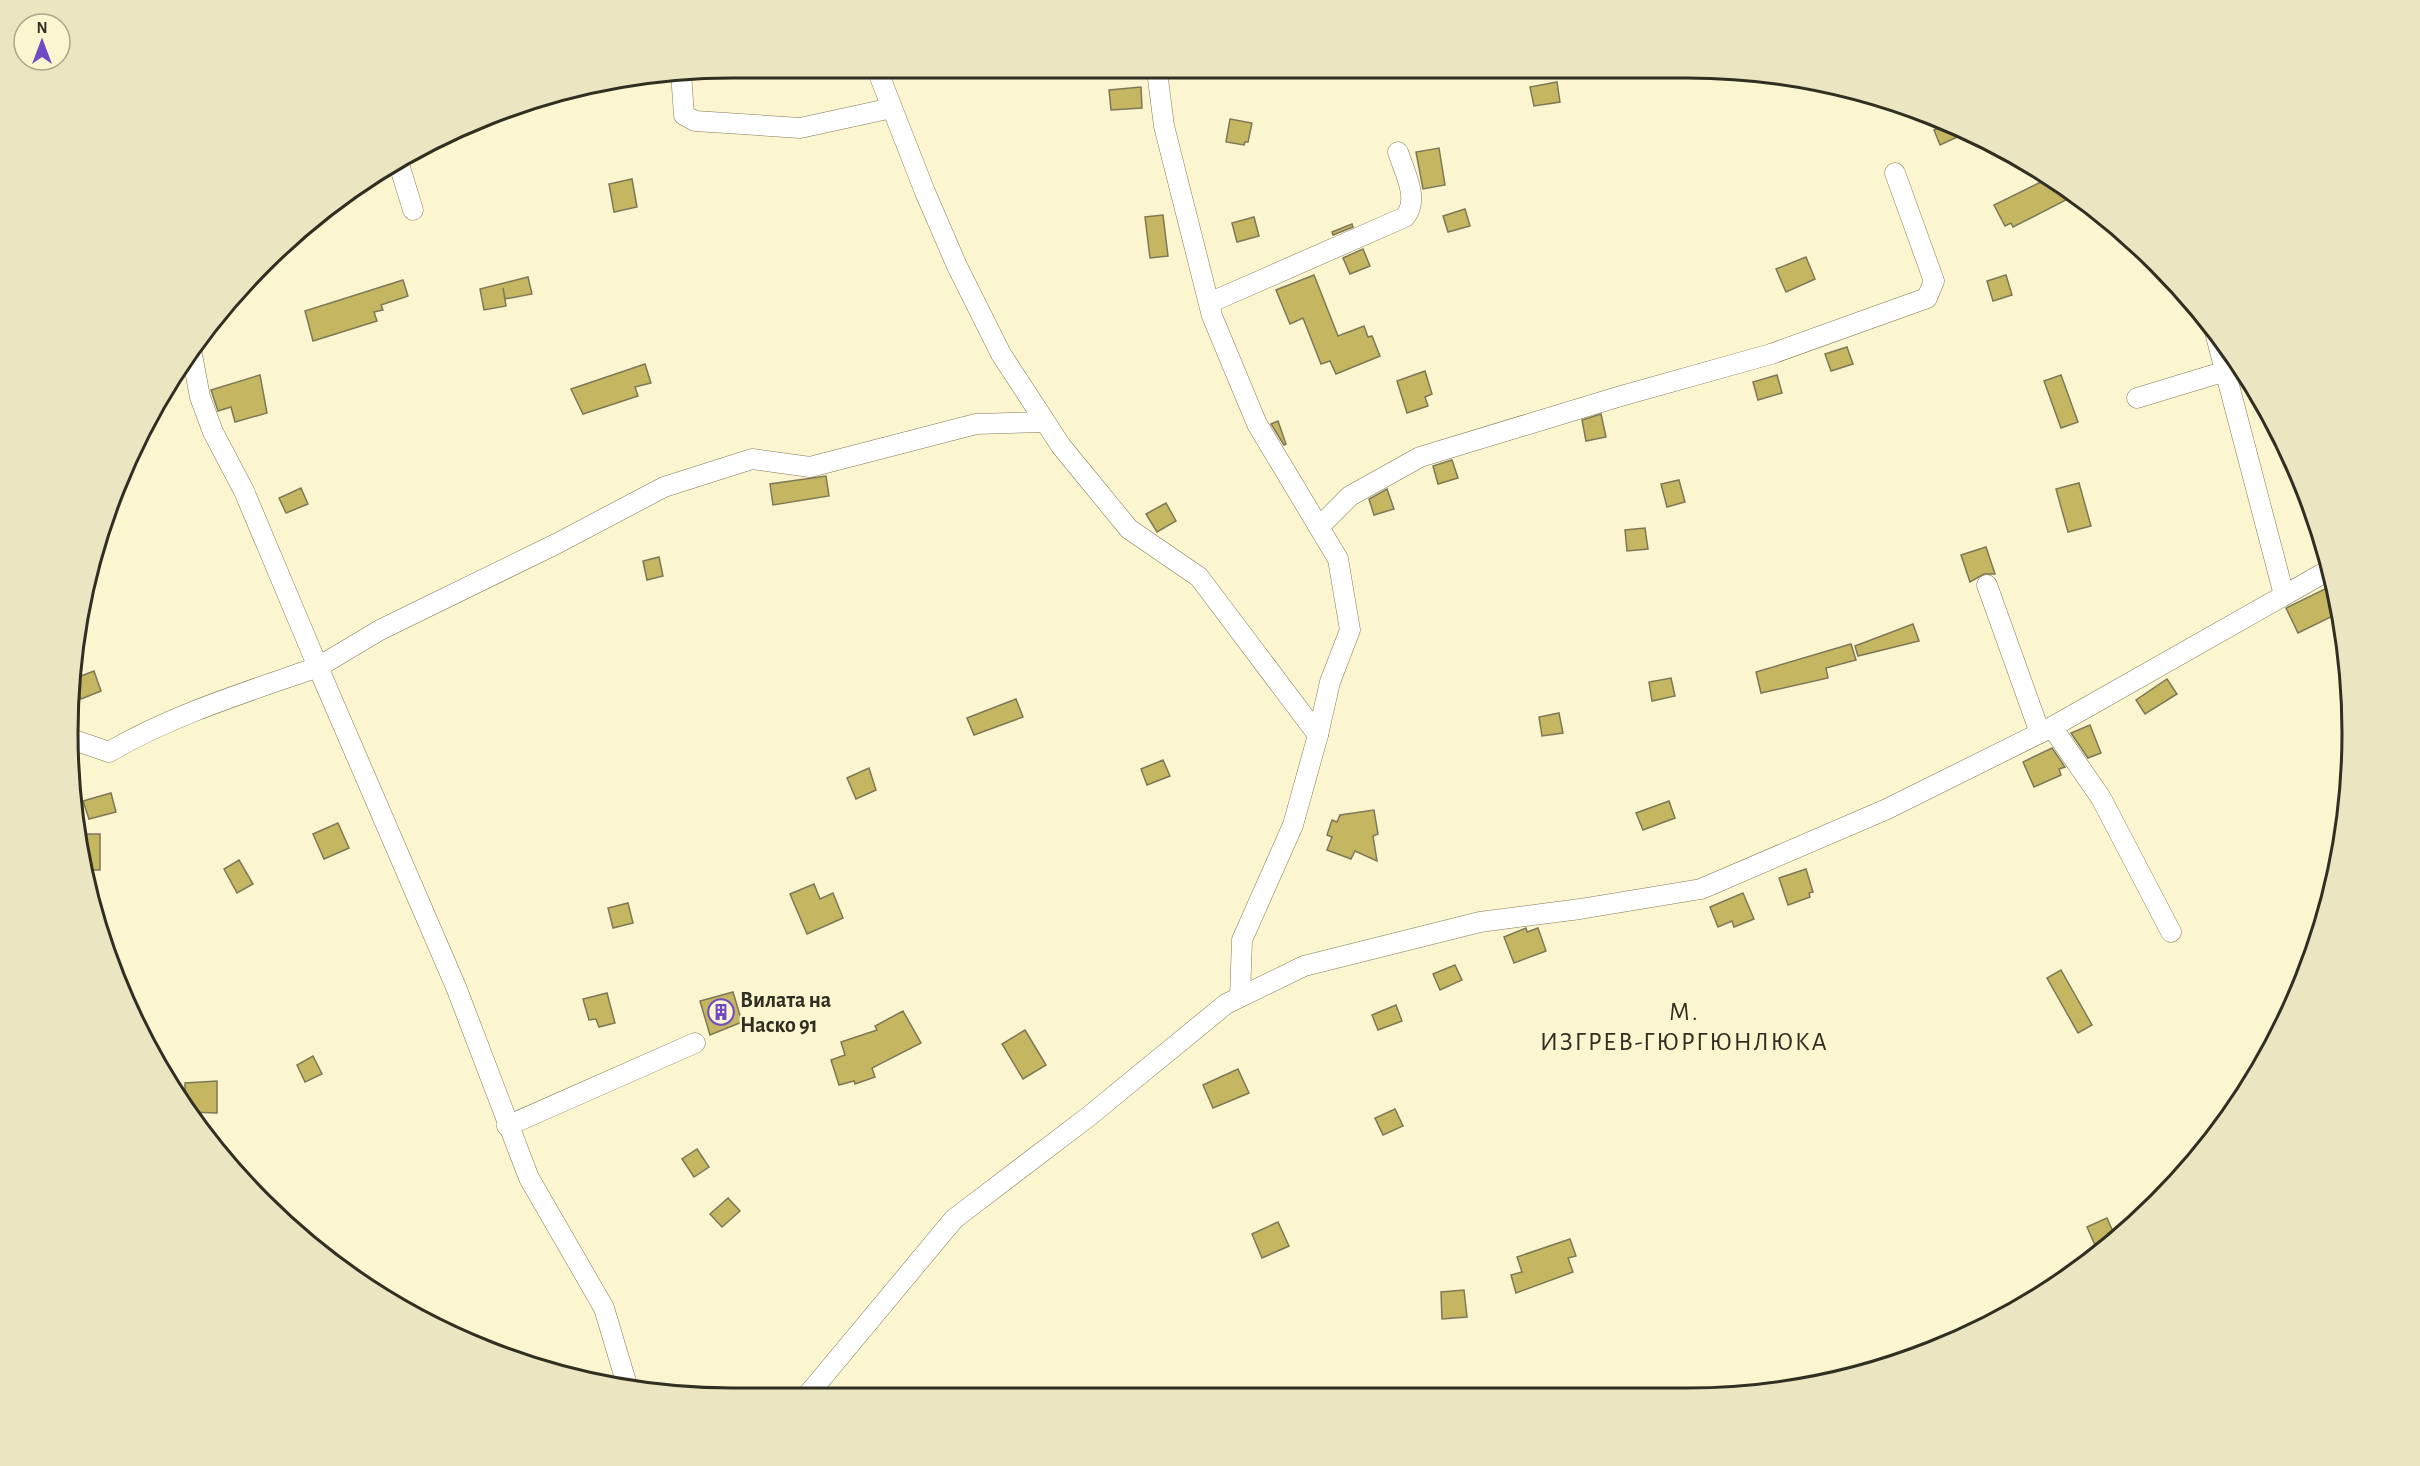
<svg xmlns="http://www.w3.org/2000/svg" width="2420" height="1466" viewBox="0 0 2420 1466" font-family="'Alegreya Sans',sans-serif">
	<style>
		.building { fill: #c5b661; stroke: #7e7857; stroke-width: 1.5 }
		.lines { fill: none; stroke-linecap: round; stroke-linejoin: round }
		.street-casing { stroke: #807a58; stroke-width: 21 }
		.street { stroke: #fff; stroke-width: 20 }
		.labels { text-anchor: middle; stroke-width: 4.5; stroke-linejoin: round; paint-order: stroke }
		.poi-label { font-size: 22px; font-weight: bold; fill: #312f21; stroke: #fbf5d0; text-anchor: start }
		.quarter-label { font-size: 26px; letter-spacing: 1.5px; fill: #312f21; stroke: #fbf5d0 }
		.rim { fill: none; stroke: #312f21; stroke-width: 3 }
	</style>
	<rect width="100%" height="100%" fill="#fbf5d0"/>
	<!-- building -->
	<g class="building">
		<polygon points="1557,82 1560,102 1534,106 1530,87"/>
		<polygon points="1141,87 1142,108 1111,110 1109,90"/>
		<polygon points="1230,119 1252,123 1248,142 1245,142 1244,145 1226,142"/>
		<polygon points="1946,125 1964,134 1940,145 1934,130"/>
		<polygon points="1439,148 1445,185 1423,189 1416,152"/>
		<polygon points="2051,177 2055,179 2066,200 2013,227 2011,223 2005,226 1994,205"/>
		<polygon points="632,179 637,207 614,212 609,184"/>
		<polygon points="1465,209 1470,226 1448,232 1443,216"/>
		<polygon points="1163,215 1168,256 1150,258 1145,217"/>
		<polygon points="1254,217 1259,236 1237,242 1232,223"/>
		<polygon points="1352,224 1353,227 1333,235 1332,232"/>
		<polygon points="1363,249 1370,266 1350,274 1343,258"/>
		<polygon points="1806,257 1815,279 1786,292 1776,269"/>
		<polygon points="1314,275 1338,336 1364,326 1368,337 1372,336 1380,356 1336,374 1330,361 1321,364 1303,318 1290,324 1276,290"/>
		<polygon points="2006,275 2012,295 1993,301 1987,281"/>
		<polygon points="528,277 532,294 505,299 503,288 506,306 484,310 480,289"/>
		<polygon points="403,280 408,296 381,305 383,310 374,312 377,321 313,341 305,311"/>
		<polygon points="1847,347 1853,364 1831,371 1825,354"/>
		<polygon points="645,364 651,383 635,387 638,396 583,414 571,389"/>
		<polygon points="1425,371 1432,394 1425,397 1428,406 1407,413 1397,381"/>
		<polygon points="260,375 267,413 235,422 231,407 218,411 211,390"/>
		<polygon points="1777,375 1782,393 1758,400 1753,382"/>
		<polygon points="2061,375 2078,422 2061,428 2044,381"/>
		<polygon points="1601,414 1606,437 1586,441 1582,420"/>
		<polygon points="1278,421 1286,444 1284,445 1271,424"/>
		<polygon points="1452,460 1458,478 1438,484 1433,466"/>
		<polygon points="826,476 829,496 773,505 770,484"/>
		<polygon points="1679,480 1685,502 1667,507 1661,484"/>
		<polygon points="2079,483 2091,526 2068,532 2056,489"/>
		<polygon points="301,488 308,504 286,513 279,498"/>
		<polygon points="1387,489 1394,509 1374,515 1369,499"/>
		<polygon points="1166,503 1176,521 1157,532 1146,514"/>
		<polygon points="1645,528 1648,549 1627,551 1625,530"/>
		<polygon points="1986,547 1995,574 1984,574 1970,582 1961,555"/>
		<polygon points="659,557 663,576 647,580 643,561"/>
		<polygon points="2327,588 2339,613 2298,633 2286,608"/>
		<polygon points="1913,624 1919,641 1858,656 1855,646"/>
		<polygon points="1851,644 1856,660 1826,668 1828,678 1761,693 1756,672"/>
		<polygon points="94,671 101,691 81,699 73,679"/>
		<polygon points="1671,678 1675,696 1652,701 1649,682"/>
		<polygon points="2167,679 2177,694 2145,714 2136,700"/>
		<polygon points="1016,699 1023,717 974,735 967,718"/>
		<polygon points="1559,713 1563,733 1542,736 1539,717"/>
		<polygon points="2090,725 2101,753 2088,758 2071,733"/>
		<polygon points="2052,748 2065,767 2059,769 2061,775 2034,787 2023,762"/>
		<polygon points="1163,760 1170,776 1147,785 1141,769"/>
		<polygon points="869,768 876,790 856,799 847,778"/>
		<polygon points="111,793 116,812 89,819 83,801"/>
		<polygon points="1669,801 1675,818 1643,830 1636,813"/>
		<polygon points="1374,810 1378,834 1373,836 1377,861 1355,851 1351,859 1327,850 1332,837 1327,835 1332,820 1337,822 1340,815"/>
		<polygon points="338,823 349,848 324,859 313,834"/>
		<rect x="83" y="834" width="17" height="36"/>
		<polygon points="239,860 253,884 237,893 224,869"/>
		<polygon points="1806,869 1813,892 1809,893 1810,897 1788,905 1779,878"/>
		<polygon points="814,884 820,899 833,893 843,918 807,934 790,894"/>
		<polygon points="1743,893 1754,919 1734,927 1732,921 1718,927 1710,907"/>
		<polygon points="628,903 633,923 613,928 608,908"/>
		<polygon points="1526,928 1527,932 1538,928 1546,951 1514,963 1504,937"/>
		<polygon points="1455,965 1462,980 1440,990 1433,974"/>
		<polygon points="2061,970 2092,1025 2078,1033 2047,978"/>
		<polygon points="733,992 742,1022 710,1035 700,1001"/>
		<polygon points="607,993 615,1023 599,1027 596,1019 589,1020 583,999"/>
		<polygon points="1396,1005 1402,1021 1378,1030 1372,1015"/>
		<polygon points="903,1011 921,1043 872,1068 875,1077 855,1084 854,1081 839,1085 831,1060 845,1055 841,1042 877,1030 875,1026"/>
		<polygon points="1025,1030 1046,1065 1023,1079 1002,1044"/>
		<polygon points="313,1056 322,1074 305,1082 297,1065"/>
		<polygon points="1238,1069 1249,1093 1213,1108 1203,1085"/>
		<polygon points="217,1081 217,1113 189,1112 185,1105 185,1083"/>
		<polygon points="1395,1109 1403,1126 1383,1135 1375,1118"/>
		<polygon points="697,1149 709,1167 694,1177 682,1159"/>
		<polygon points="728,1198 740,1211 722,1227 710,1214"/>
		<polygon points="2107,1218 2115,1236 2095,1245 2087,1227"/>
		<polygon points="1278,1222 1289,1246 1262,1258 1252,1234"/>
		<polygon points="1570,1239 1576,1256 1568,1258 1573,1272 1516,1293 1511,1275 1522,1272 1517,1257"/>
		<polygon points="1464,1290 1467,1317 1442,1319 1441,1292"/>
	</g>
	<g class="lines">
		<!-- street casing -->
		<g class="street-casing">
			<g id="street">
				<polyline points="1157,71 1164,126 1212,316 1257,424 1338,559 1350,630 1330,682 1318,735"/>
				<polyline points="878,72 925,192 957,266 1001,354 1061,446 1129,529 1199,577 1318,735 1293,825 1242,940 1240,997"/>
				<polyline points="681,73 684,115 695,121 800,128 892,108"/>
				<polyline points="398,161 413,210"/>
				<path d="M1209 303 1405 217C1420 199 1404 171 1398 152"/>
				<polyline points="2215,332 2284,595"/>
				<polyline points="191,349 200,397 213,432 244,491 318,667 380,630 556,544 664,487 752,459 810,467 976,424 1045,422"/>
				<polyline points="2137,398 2226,371"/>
				<polyline points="1319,527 1350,496 1420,457 1621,396 1771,354 1927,298 1934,281 1895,173"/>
				<polyline points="1987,585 2040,733"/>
				<polyline points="2052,727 2101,798 2171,932"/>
				<path d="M68 738 109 752C174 714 247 692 318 667L456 987 529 1178 604 1308 627 1385"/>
				<polyline points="507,1126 695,1043"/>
				<polyline points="806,1397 954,1219 1088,1117 1226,1004 1304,966 1480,922 1580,909 1701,889 1887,809 2052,727 2329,570"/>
			</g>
		</g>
		<!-- street -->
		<use href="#street" class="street"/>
	</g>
	<!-- icons -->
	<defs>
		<g id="building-ring" transform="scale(1.35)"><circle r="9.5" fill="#fbf5d0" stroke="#6f4ac3" stroke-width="1.5"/><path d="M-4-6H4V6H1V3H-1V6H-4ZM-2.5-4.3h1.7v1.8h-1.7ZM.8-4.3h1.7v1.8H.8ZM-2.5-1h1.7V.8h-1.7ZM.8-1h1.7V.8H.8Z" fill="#6f4ac3"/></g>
	</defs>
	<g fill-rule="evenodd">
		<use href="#building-ring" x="721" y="1012"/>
	</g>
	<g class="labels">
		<!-- poi labels -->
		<g class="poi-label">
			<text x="740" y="1007">Вилата на<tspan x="740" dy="25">Наско 91</tspan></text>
		</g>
		<!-- quarter labels -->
		<g class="quarter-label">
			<text x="1684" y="1020">М.<tspan x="1684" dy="30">ИЗГРЕВ-ГЮРГЮНЛЮКА</tspan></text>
		</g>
	</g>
	<!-- crop -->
	<path d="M0 0H2420V1466H0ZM733 78H1687A655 655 0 0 1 2342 733V733A655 655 0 0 1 1687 1388H733A655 655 0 0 1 78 733V733A655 655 0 0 1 733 78Z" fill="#ebe5c2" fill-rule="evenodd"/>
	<path class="rim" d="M733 78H1687A655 655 0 0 1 2342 733V733A655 655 0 0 1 1687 1388H733A655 655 0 0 1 78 733V733A655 655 0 0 1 733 78Z"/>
	<!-- north arrow -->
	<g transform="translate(42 42)"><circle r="28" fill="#fbf5d0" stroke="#aaa68a" stroke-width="1.5"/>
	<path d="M0-4.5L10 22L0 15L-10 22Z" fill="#6f4ac3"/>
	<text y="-9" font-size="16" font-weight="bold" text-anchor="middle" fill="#312f21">N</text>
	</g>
</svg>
